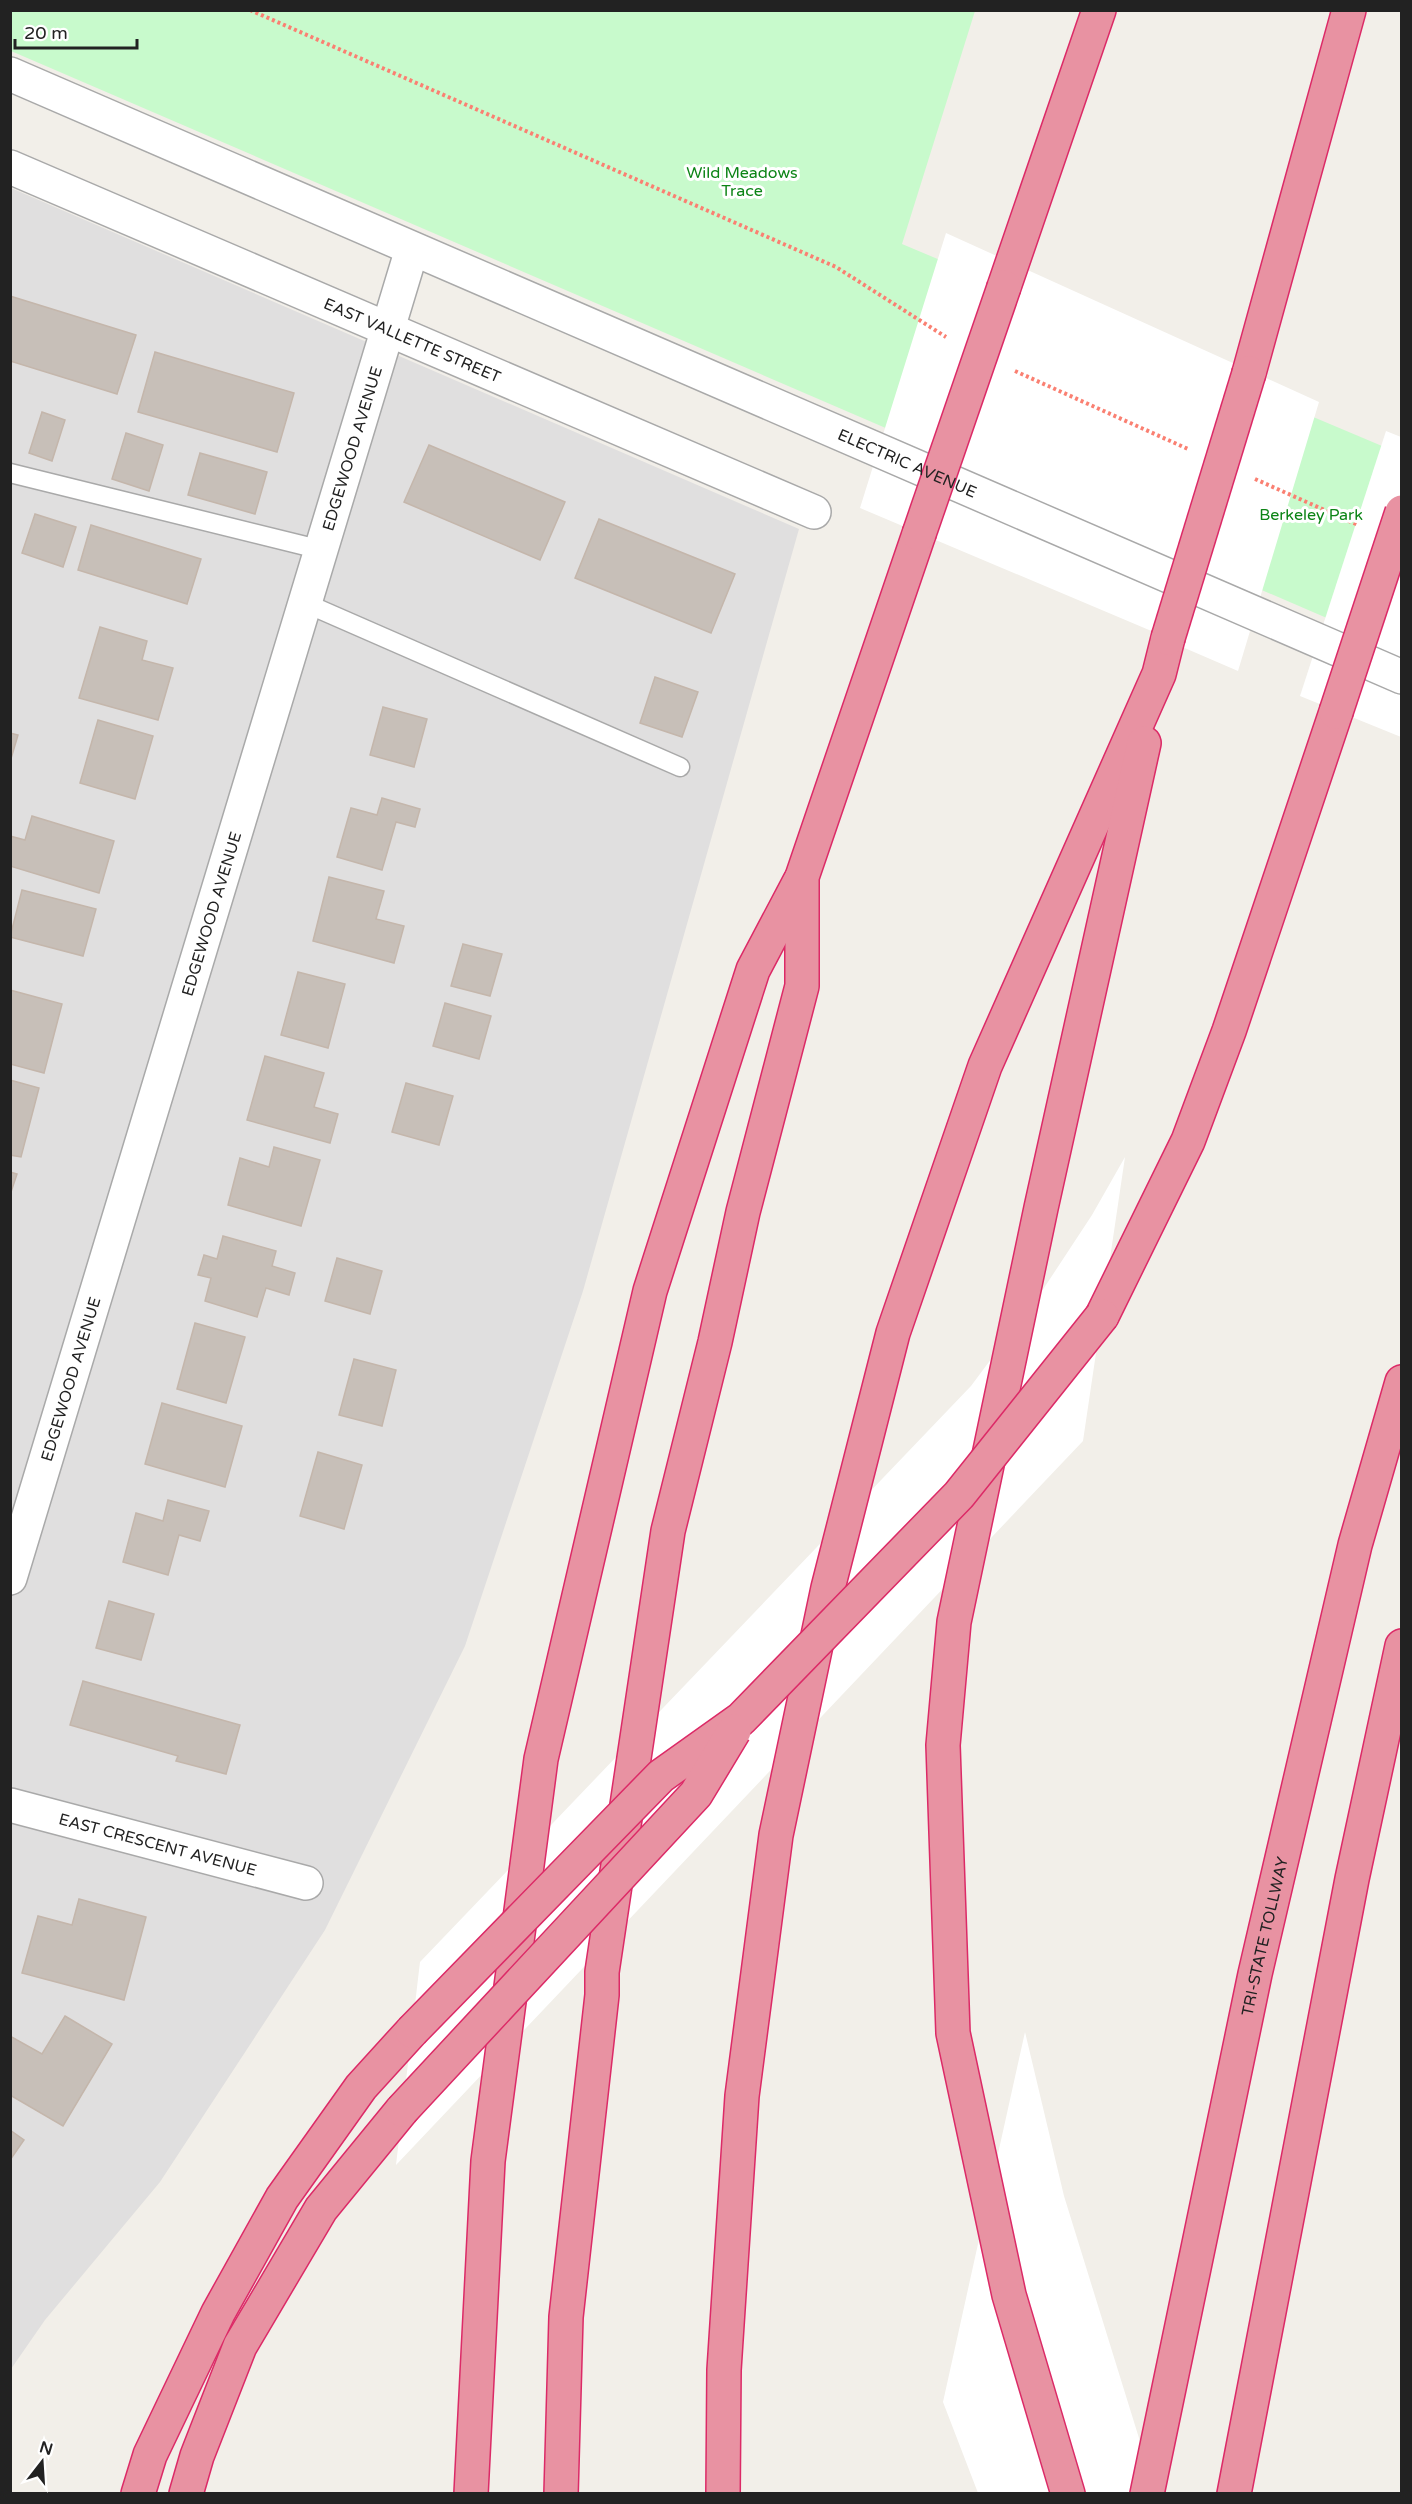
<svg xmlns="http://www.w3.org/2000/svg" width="1412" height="2504" viewBox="0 0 1412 2504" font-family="'Varela Round',sans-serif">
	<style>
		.residential { fill: #e0dfdf }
		.park { fill: #c8facc }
		.pier { fill: #fff }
		.building { fill: #c7bfb8; stroke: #c4b6ab; stroke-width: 1.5 }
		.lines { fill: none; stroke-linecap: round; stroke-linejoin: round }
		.lane-casing { stroke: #a9a9a9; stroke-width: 21 }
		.street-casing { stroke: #a9a9a9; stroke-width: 36 }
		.highway-casing { stroke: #dc2a67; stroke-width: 36 }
		.path { stroke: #fa8072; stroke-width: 4; stroke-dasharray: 3 3; stroke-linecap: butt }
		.lane { stroke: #fff; stroke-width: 18 }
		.street { stroke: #fff; stroke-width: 33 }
		.highway { stroke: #e892a2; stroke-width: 33 }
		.highway-bridge-casing { stroke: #dc2a67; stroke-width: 36; stroke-linecap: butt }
		.highway-bridge { stroke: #e892a2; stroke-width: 33 }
		.labels { text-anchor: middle; stroke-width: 6; stroke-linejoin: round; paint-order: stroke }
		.park-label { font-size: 16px; fill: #0c8416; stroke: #fff }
		.street-label { font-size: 16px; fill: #222; stroke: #fff }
	</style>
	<rect width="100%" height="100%" fill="#f2efe9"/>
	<!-- residential -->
	<polygon class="residential" points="11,188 799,529 583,1291 465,1646 325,1930 160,2182 45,2320 11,2369"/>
	<!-- park -->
	<polygon class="park" points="11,10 975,11 902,244 1401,454 1401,650 11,51"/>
	<!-- pier -->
	<g class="pier">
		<polygon points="946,233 1319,402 1238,671 1180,646 1168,638 860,508"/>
		<polygon points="1386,431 1401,437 1401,737 1300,696"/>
		<polygon points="1125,1157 1083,1441 396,2165 420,1962 971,1386 1044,1288 1092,1215"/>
		<polygon points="1025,2032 1064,2196 1156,2493 978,2493 943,2402"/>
	</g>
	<!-- building -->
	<g class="building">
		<polygon points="10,296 136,335 117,394 10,361"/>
		<polygon points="155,352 294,393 277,452 138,412"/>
		<polygon points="42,412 65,420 52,461 29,453"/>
		<polygon points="126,433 163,445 149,491 112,479"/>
		<polygon points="429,445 565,502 540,560 404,502"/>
		<polygon points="200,453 267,472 255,514 188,495"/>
		<polygon points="35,514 76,527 63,567 22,553"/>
		<polygon points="599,519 735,574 711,633 575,578"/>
		<polygon points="91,525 201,559 187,604 78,570"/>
		<polygon points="100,627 147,641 142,660 173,668 158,720 79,698"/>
		<polygon points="655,677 698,692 682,737 640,723"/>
		<polygon points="383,707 427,719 414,767 370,755"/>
		<polygon points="98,720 153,736 135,799 80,783"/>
		<polygon points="10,733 18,735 10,762"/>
		<polygon points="382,798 420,809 415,827 396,822 382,870 337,857 351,808 377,815"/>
		<polygon points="32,816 114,841 99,893 10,866 10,836 25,840"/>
		<polygon points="329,877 384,891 376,919 404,926 394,963 313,941"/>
		<polygon points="22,890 96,909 83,956 10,937"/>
		<polygon points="463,944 502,954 490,996 451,986"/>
		<polygon points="298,972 345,984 328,1048 281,1035"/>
		<polygon points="10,990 62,1004 44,1073 10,1064"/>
		<polygon points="445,1003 491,1016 479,1059 433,1046"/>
		<polygon points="265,1056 324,1073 314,1107 338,1114 330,1143 247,1120"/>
		<polygon points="10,1080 39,1088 21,1157 10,1155"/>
		<polygon points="406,1083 453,1096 439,1145 392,1132"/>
		<polygon points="274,1147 320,1160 301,1226 228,1205 240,1158 269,1167"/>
		<polygon points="10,1172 17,1174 10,1195"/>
		<polygon points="223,1236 276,1251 272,1266 295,1273 289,1295 266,1288 257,1317 205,1301 211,1278 198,1275 204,1255 217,1259"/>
		<polygon points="337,1258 382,1271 370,1314 325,1301"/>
		<polygon points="195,1323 245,1337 226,1403 177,1389"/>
		<polygon points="354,1359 396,1370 382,1426 339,1415"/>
		<polygon points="162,1403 242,1426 225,1487 145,1464"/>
		<polygon points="318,1452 362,1465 344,1529 300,1516"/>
		<polygon points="168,1500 209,1511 200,1541 179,1535 168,1575 123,1562 136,1513 163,1521"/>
		<polygon points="109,1601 154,1614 141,1660 96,1648"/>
		<polygon points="83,1681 240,1725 226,1774 176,1761 178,1756 70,1725"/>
		<polygon points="79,1899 146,1917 124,2000 22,1973 38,1916 72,1925"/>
		<polygon points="65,2016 112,2044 63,2126 10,2095 10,2036 42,2054"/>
		<polygon points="10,2130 24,2140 10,2160"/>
	</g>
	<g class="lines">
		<!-- lane casing -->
		<g class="lane-casing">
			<g id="lane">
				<polyline points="10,473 322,550"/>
				<polyline points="305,603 680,767"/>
			</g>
		</g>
		<!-- street casing -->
		<g class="street-casing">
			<g id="street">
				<path id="s1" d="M10 74 1402 677"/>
				<path id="s2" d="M10 167 814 512"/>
				<path id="s3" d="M10 1578 412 249"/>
				<path id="s4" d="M10 1805 306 1883"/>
			</g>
		</g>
		<!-- highway casing -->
		<g class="highway-casing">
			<g id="highway">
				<polyline points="1004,287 1099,10"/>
				<polyline points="1249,373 1349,10"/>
				<polyline points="1102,1316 1188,1141 1229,1031 1336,712"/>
				<polyline points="138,2494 150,2455 218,2313 282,2198 361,2087 412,2031"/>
				<polyline points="186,2494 197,2456 240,2346 321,2209 402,2110"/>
				<polyline points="471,2494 488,2161 541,1759 650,1291 753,970 800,881"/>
				<polyline points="561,2494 566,2317 602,1995 602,1972 668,1531 715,1342 743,1212 802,986 802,877 919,534"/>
				<polyline points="723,2494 724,2370 742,2096 776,1835 828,1588 893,1333 985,1066 1159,674 1168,638"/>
				<polyline points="1068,2494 1009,2295 953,2033 943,1745 954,1622 1041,1208 1144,743"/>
				<path id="s5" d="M1147 2494 1255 1974 1355 1545 1402 1382"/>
				<polyline points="1234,2494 1352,1879 1402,1646"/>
			</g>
		</g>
		<!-- path -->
		<g class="path">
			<polyline points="250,10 836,267 946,337"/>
			<polyline points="1015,371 1188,449"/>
			<polyline points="1255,479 1358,525"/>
		</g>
		<!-- lane -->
		<use href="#lane" class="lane"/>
		<!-- street -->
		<use href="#street" class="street"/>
		<!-- highway -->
		<use href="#highway" class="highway"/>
		<!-- highway-bridge casing -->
		<g class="highway-bridge-casing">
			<g id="highway-bridge">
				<polyline points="919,534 1004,287"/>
				<polyline points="1168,638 1249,373"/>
				<polyline points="1336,712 1402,512"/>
				<polyline points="412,2031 661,1776 741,1719 959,1495 1102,1316"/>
				<polyline points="402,2110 696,1794 734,1731"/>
			</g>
		</g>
		<!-- highway-bridge -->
		<use href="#highway-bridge" class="highway-bridge"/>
	</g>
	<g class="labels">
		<!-- park labels -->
		<g class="park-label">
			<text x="742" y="178">Wild Meadows<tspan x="742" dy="18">Trace</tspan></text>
			<text x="1311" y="520">Berkeley Park</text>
		</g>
		<!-- street labels -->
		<g class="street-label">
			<text dy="6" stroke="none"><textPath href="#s2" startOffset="438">EAST VALLETTE STREET</textPath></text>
			<text dy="6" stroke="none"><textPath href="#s3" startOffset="1180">EDGEWOOD AVENUE</textPath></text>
			<text dy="6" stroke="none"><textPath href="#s1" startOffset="978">ELECTRIC AVENUE</textPath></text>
			<text dy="6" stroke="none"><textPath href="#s3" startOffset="694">EDGEWOOD AVENUE</textPath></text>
			<text dy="6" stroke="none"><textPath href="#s3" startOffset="208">EDGEWOOD AVENUE</textPath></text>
			<text dy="6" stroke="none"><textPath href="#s4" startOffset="153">EAST CRESCENT AVENUE</textPath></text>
			<text dy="6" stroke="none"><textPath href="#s5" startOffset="570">TRI-STATE TOLLWAY</textPath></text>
		</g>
	</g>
	<!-- border -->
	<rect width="1412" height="2504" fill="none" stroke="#222222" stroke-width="24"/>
	<!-- north arrow -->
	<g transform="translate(42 2462) rotate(17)" stroke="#ffffff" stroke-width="4.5" paint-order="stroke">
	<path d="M0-4.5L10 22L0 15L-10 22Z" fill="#222222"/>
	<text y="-9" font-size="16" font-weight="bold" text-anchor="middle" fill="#222222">N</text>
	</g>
	<!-- scale -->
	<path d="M15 39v9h122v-9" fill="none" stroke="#222222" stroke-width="3"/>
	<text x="24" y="39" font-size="18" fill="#222222" stroke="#ffffff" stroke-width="4.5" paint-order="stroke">20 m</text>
</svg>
